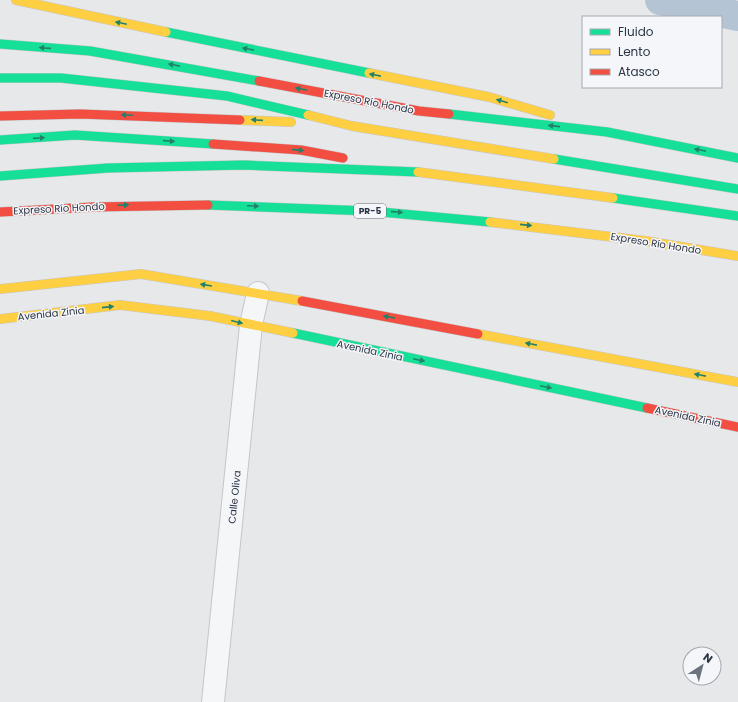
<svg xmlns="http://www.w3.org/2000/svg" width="738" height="702" viewBox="0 0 738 702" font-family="Poppins,sans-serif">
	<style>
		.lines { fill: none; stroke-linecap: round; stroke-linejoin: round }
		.canal { stroke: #b4c4d5; stroke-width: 30 }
		.street-casing { stroke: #c4c6c8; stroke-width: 24 }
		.fast-casing { stroke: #c4c6c8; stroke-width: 10 }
		.slow-casing { stroke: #c4c6c8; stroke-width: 10 }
		.jam-casing { stroke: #c4c6c8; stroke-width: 10 }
		.street { stroke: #f5f6f7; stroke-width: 22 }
		.fast { stroke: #16e098; stroke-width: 9 }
		.slow { stroke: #ffcf43; stroke-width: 9 }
		.jam { stroke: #f24e42; stroke-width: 9 }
		.oneway { fill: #22816a }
		.labels { text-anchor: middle; stroke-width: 3; stroke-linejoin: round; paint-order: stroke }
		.shield { fill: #f4f6f9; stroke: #676e7b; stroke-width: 1 }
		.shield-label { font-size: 9px; font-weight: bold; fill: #2b3445 }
		.street-label { font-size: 10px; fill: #2b3445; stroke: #f4f6f9 }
	</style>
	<rect width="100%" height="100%" fill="#e6e8ea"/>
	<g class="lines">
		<!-- canal -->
		<polyline class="canal" points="660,0 738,16"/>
		<!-- street casing -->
		<g class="street-casing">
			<polyline id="street" points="213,702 251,325 258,293"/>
		</g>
		<!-- fast casing -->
		<g class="fast-casing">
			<g id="fast">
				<polyline points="166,32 369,73"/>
				<polyline points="0,44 90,51 259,81"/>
				<polyline points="0,78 61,78 227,96 308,115"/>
				<polyline points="449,114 607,132 738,158"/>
				<polyline points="0,140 75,135 213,144"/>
				<polyline points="554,159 738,189"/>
				<polyline points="0,176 108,168 244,165 418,172"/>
				<polyline points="613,198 738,216"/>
				<polyline points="208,205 370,211 490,222"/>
				<polyline points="293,333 647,408"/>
			</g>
		</g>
		<!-- slow casing -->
		<g class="slow-casing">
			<g id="slow">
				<polyline points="16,0 166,32"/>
				<polyline points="369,73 489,97 550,115"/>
				<polyline points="308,115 352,126 554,159"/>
				<polyline points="240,120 291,122"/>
				<polyline points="418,172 613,198"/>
				<polyline points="490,222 646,241 738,256"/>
				<polyline points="0,289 141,274 302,301"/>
				<polyline points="0,319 120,305 210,316 293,333"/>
				<polyline points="478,334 738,382"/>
			</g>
		</g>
		<!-- jam casing -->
		<g class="jam-casing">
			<g id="jam">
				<polyline points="259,81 419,111 449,114"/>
				<polyline points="0,116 80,114 240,120"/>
				<polyline points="213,144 301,150 343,158"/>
				<polyline points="0,212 93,207 208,205"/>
				<polyline points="302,301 478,334"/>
				<polyline points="647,408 738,427"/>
			</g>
		</g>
		<!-- street -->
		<use href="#street" class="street"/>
		<!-- fast -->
		<use href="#fast" class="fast"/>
		<!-- slow -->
		<use href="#slow" class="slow"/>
		<!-- jam -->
		<use href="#jam" class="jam"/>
	</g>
	<!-- one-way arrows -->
	<defs><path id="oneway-solid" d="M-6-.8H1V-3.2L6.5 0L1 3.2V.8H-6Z"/></defs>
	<g class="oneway">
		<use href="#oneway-solid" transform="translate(121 23) rotate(-168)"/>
		<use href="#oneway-solid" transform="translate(45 48) rotate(-176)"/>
		<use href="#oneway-solid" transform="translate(248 49) rotate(-169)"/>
		<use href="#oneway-solid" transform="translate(174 65) rotate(-169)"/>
		<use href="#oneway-solid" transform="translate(375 75) rotate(-169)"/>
		<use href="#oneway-solid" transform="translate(301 89) rotate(-169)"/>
		<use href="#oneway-solid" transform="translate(502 101) rotate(-164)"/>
		<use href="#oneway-solid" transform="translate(127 115) rotate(-178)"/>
		<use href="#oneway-solid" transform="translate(257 120) rotate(-176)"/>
		<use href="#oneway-solid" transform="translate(554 126) rotate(-174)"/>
		<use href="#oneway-solid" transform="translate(39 138) rotate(-4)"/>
		<use href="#oneway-solid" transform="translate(169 141) rotate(4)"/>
		<use href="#oneway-solid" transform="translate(298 150) rotate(6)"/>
		<use href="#oneway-solid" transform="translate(700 150) rotate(-169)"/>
		<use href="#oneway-solid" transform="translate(123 205) rotate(-2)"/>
		<use href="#oneway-solid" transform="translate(253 206) rotate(2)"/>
		<use href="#oneway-solid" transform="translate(397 212) rotate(4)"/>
		<use href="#oneway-solid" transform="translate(526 225) rotate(6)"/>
		<use href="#oneway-solid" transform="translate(206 285) rotate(-171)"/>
		<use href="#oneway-solid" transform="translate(108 307) rotate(-6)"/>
		<use href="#oneway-solid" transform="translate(389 317) rotate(-169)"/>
		<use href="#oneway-solid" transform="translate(237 322) rotate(14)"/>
		<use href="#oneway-solid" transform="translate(531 344) rotate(-169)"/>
		<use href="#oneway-solid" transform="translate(419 360) rotate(12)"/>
		<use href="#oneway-solid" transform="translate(700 375) rotate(-169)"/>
		<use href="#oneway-solid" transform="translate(546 387) rotate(12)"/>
	</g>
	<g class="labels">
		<!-- shield labels -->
		<rect class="shield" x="354" y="204" width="32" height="14" rx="3"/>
		<g class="shield-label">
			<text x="370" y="214">PR-5</text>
		</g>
		<!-- street labels -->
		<g class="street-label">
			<text transform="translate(369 101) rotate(11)" y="4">Expreso Río Hondo</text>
			<text transform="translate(59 208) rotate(-3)" y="4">Expreso Río Hondo</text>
			<text transform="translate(656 243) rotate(9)" y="4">Expreso Río Hondo</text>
			<text transform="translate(51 313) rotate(-6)" y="4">Avenida Zinia</text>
			<text transform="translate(370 350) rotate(12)" y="4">Avenida Zinia</text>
			<text transform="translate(688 416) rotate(12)" y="4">Avenida Zinia</text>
			<text transform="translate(234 497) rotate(-84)" y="4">Calle Oliva</text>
		</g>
	</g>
	<!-- legend -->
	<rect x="582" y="16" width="140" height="72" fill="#f4f6f9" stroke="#a4a8b1"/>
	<rect x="590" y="29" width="20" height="6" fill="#16e098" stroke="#a4a8b1"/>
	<text x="618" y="36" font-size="12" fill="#2b3445">Fluido</text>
	<rect x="590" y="49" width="20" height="6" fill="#ffcf43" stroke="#a4a8b1"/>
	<text x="618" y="56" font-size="12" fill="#2b3445">Lento</text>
	<rect x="590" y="69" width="20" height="6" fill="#f24e42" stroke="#a4a8b1"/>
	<text x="618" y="76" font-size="12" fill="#2b3445">Atasco</text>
	<!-- north arrow -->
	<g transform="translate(702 666) rotate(36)"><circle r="19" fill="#f4f6f9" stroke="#a4a8b1"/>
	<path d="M0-3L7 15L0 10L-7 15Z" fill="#6c737f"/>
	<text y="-6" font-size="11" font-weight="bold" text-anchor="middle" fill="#2b3445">N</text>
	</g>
</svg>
